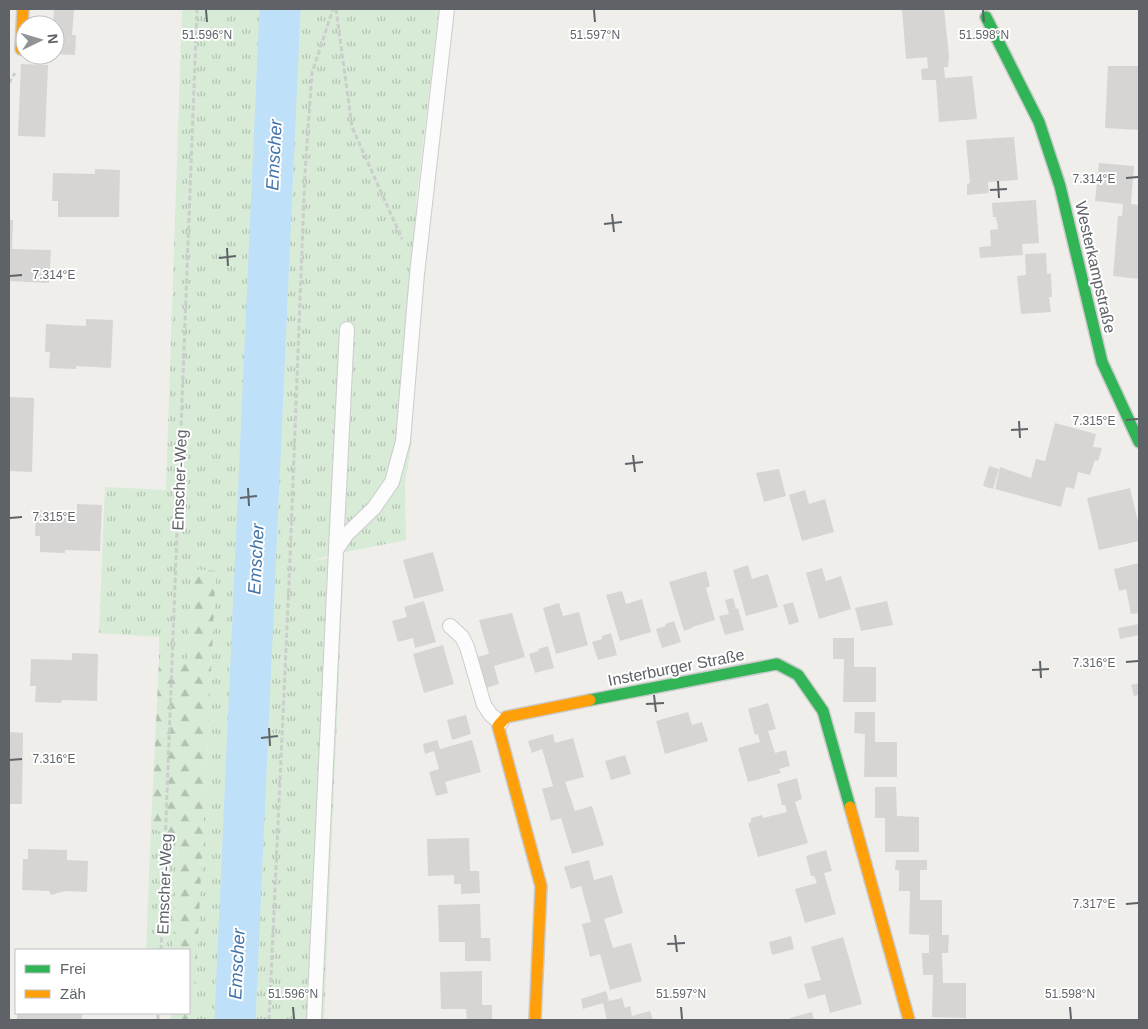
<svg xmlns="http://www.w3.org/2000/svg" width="1148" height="1029" viewBox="0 0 1148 1029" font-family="Arial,sans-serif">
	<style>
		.grass { fill: url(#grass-tufts) }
		.forest { fill: url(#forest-firs) }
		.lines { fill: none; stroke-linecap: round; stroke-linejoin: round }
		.river { stroke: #bfe0f9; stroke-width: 41 }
		.building { fill: #d6d5d3 }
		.lane-casing { stroke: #cbcccc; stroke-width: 16 }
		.fast-casing { stroke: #cacacb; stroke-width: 14 }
		.slow-casing { stroke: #cacacb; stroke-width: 14 }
		.path { stroke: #cacfcc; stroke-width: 3; stroke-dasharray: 5 2.5; stroke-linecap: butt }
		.lane { stroke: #fdfcfc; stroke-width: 14 }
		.fast { stroke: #30b455; stroke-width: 11 }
		.slow { stroke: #ff9f0a; stroke-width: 11 }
		.ticks { fill: none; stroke: #5f6368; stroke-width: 2 }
		.labels { text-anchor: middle; stroke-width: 4; stroke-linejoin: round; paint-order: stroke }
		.street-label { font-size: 16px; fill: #5f6368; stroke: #fff }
		.water-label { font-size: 18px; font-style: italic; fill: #4174aa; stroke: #fff }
		.ticks-label { font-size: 12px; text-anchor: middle; fill: #5f6368; stroke: #fff; stroke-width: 4; stroke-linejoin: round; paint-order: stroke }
	</style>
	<defs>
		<pattern id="grass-tufts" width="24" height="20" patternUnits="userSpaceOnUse" patternTransform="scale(1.25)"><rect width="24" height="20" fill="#d8ebd6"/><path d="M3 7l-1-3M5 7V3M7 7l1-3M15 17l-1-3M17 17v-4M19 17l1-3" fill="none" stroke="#b2c2b1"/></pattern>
		<pattern id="forest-firs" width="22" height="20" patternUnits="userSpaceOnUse" patternTransform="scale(1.25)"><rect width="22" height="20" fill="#d8ebd6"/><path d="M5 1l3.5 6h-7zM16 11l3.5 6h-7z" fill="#b2c2b1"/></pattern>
	</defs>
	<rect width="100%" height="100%" fill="#efeeea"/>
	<!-- grass -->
	<g class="grass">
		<polygon points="182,9 439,9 416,202 419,311 411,446 405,483 406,540 332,555 310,562 344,555 324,1020 194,1020 216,572 192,569 188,660 159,661 159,637 99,633 105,487 166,490"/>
		<polygon points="151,827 177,839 173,950 146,950"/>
	</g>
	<!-- forest -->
	<polygon class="forest" points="192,569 216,571 194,1020 170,1020 171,1013 189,1013 189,950 173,950 177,840 151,827 159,661 188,660"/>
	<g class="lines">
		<!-- river -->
		<polyline class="river" points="235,1020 280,9"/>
	</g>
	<!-- building -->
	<g class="building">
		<polygon points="54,9 74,9 72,35 76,35 75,55 55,54 56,34 55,25 53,25"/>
		<polygon points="902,9 944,9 949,56 948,67 944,67 945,78 972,76 977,119 939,122 936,80 922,80 921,69 928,68 927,57 906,59"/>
		<polygon points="21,64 48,65 45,137 18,136"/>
		<polygon points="1108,66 1139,66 1139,130 1105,128"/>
		<polygon points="1014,137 1018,180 988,182 989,193 967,195 967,184 970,183 966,140"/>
		<polygon points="1099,163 1134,166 1131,204 1139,205 1139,279 1113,276 1118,216 1122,216 1123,204 1095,201"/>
		<polygon points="95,169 120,170 119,217 58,217 58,201 52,201 53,173 95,174"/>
		<polygon points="1036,200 1039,243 1022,244 1023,255 980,258 979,247 991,246 990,230 998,229 996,217 993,217 992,203"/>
		<polygon points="9,220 13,220 12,249 51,250 49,283 9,281"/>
		<polygon points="1046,253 1047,274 1051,273 1052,297 1049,297 1051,312 1021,314 1017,276 1026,275 1025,254"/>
		<polygon points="86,319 113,320 111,368 76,366 76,369 49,368 50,352 45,352 46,324 86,326"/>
		<polygon points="10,397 34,398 32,472 9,471"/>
		<polygon points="1055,423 1096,434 1093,447 1102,448 1098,461 1095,460 1090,475 1078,472 1074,489 1066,487 1061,507 995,489 1000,467 1031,478 1036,459 1045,461"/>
		<polygon points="989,466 999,469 993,489 983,486"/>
		<polygon points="779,469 786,496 764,502 756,473"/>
		<polygon points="1130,488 1139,526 1139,541 1099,550 1087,498"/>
		<polygon points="805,490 809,504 825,499 834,532 802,541 789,495"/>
		<polygon points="77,504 102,505 100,551 65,550 65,553 40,552 40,536 35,536 36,510 77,512"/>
		<polygon points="433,552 444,591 414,599 403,560"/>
		<polygon points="1139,563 1139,613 1131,614 1126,589 1119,591 1114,569"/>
		<polygon points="748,565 752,579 768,574 778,607 746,616 733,570"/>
		<polygon points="822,568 826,581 841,576 851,609 819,619 806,573"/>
		<polygon points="706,571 710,586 706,588 715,620 692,627 692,628 684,631 669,582"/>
		<polygon points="622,591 626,604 642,599 651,632 620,641 606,595"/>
		<polygon points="733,598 736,609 738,608 744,630 725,635 719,616 729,614 725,600"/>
		<polygon points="424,601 436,642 415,648 413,638 398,642 392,621 407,617 404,607"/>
		<polygon points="887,601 893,625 861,631 855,608"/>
		<polygon points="793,602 799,622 789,625 783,605"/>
		<polygon points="559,603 563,616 579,612 588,645 556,654 543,608"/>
		<polygon points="512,613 525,657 494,666 499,684 483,689 474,658 489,654 479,620"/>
		<polygon points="674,621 681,642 662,648 656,629 666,626 665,624"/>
		<polygon points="1139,624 1139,635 1120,639 1118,628"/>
		<polygon points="611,633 617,655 598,660 592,642 602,639 602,636"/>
		<polygon points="833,638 854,638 854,667 876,667 876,702 843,702 844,659 833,659"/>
		<polygon points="443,645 454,684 424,693 413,654"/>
		<polygon points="548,646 554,668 535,673 529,654 539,651 538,649"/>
		<polygon points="72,653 98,654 97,701 62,700 61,703 35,702 36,686 30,686 31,659 72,660"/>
		<polygon points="1139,683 1139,695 1134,696 1131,685"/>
		<polygon points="768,703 776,729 768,731 775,753 786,750 790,766 779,769 781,773 748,782 738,748 760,742 758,734 755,735 748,709"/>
		<polygon points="688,712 692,725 702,722 708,741 665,754 656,721"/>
		<polygon points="855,712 875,712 875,742 897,742 897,777 864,777 865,734 854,733"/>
		<polygon points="466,715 471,734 452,740 447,720"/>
		<polygon points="9,732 23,733 22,804 9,804"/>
		<polygon points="553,734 555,743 573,738 584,777 565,782 575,811 592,806 604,845 572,854 561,818 551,821 542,789 553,786 542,749 532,753 528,741"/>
		<polygon points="437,740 440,749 472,740 481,772 445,782 448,793 436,796 429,772 439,769 434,751 425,754 423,744"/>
		<polygon points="625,755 631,774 611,780 605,761"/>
		<polygon points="797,778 802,799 795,802 808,843 758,857 748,823 751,822 751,818 762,815 763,818 787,812 785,805 782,805 777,784"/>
		<polygon points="875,787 896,787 897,816 919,817 919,852 885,852 885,818 875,818"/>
		<polygon points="469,838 470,871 479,871 480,893 461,894 461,884 454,884 454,875 428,876 427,839"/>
		<polygon points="28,849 67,850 67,860 88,861 87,892 65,891 51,895 49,891 22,890 23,859 28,859"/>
		<polygon points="826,850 832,871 824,873 836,914 805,923 795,889 817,883 814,876 811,876 806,856"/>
		<polygon points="589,860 594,880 612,875 623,913 604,919 613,948 631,943 642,981 610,990 600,954 590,957 582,924 591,922 581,886 571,889 564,867"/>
		<polygon points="896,860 927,860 927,870 920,870 920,900 942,900 942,935 949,935 948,953 942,953 943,983 966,983 966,1018 932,1017 933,975 923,975 922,953 929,953 929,935 909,934 910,891 899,891 899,870 895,870"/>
		<polygon points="480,904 481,938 490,938 491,961 465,961 465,942 439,942 438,905"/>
		<polygon points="791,936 794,949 772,955 769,942"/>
		<polygon points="843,937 862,1004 830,1013 825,994 808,999 804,984 821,980 811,947"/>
		<polygon points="482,971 482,1005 492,1005 492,1020 467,1020 466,1009 441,1009 440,972"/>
		<polygon points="606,991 609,1001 622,998 625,1008 630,1006 632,1016 650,1011 653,1020 607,1020 603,1003 583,1009 581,999"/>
		<polygon points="812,1012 814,1020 791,1020 790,1018"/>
		<rect x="17" y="1013" width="65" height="7"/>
	</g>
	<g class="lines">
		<!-- lane casing -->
		<g class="lane-casing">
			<g id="lane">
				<polyline points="336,549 347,329"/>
				<polyline points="450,626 462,637 467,647 484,705 491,715 501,723"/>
				<polyline points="314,1020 336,550 346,535 374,508 392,482 403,441 417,274 447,9"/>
			</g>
		</g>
		<!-- fast casing -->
		<g class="fast-casing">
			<g id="fast">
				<polyline points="986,17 1039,122 1060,186 1102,362 1139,442"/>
				<polyline points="590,700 777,664 798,675 823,711 850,807"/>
			</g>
		</g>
		<!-- slow casing -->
		<g class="slow-casing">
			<g id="slow">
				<polyline points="21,49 23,9"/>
				<polyline points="850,807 909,1020"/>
				<polyline points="535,1020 541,886 498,726 506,717 590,700"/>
			</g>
		</g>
		<!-- path -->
		<g class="path">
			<polyline points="336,9 352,127 402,239"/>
			<polyline points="9,83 15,73"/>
			<polyline points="161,950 197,9"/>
			<polyline points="158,1020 158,1013"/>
			<polyline points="269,1020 289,584 305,172 312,73 333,9"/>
		</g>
		<!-- lane -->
		<use href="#lane" class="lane"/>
		<!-- fast -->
		<use href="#fast" class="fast"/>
		<!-- slow -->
		<use href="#slow" class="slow"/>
	</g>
	<!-- ticks -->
	<path class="ticks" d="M206 10 207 22M594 10 595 22M983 10 984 22M1126 178 1138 177M998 181 999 198M990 190 1007 189M612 214 614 232M604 224 622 222M227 248 228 266M219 258 236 256M10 276 22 275M1126 420 1138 419M1019 421 1020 438M1011 430 1028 429M633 455 635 472M625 464 643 462M248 488 249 506M240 498 257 496M10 518 22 517M1040 661 1041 678M1126 662 1138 661M1032 670 1049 669M654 695 656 712M646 704 664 703M269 728 270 746M261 738 278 736M10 760 22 759M1126 904 1138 903M675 935 677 952M667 944 685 943M293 1007 294 1019M681 1007 682 1019M1070 1007 1071 1019"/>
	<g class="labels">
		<!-- street labels -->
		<g class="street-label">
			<text transform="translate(1096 267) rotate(77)" y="6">Westerkampstraße</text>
			<text transform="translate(179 480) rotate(-88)" y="6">Emscher-Weg</text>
			<text transform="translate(676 667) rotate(-11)" y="6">Insterburger Straße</text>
			<text transform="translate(164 884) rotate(-88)" y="6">Emscher-Weg</text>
		</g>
		<!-- water labels -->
		<g class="water-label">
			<text transform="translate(274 155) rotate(-87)" y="6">Emscher</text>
			<text transform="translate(256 559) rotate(-87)" y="6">Emscher</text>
			<text transform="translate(237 964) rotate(-87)" y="6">Emscher</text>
		</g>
	</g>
	<g class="ticks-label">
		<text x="207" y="39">51.596°N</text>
		<text x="595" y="39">51.597°N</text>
		<text x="984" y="39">51.598°N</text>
		<text x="1094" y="183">7.314°E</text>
		<text x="54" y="279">7.314°E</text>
		<text x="1094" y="425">7.315°E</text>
		<text x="54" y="521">7.315°E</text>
		<text x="1094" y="667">7.316°E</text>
		<text x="54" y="763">7.316°E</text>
		<text x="1094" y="908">7.317°E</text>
		<text x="293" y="998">51.596°N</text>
		<text x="681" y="998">51.597°N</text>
		<text x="1070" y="998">51.598°N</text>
	</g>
	<!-- border -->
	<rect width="1148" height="1029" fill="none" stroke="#5f6368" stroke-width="20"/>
	<!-- legend -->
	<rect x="15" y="949" width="175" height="65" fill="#ffffff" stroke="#bfc1c3"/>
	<rect x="25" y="965" width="25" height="8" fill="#30b455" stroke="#bfc1c3"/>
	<text x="60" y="974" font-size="15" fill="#5f6368">Frei</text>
	<rect x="25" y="990" width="25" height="8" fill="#ff9f0a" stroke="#bfc1c3"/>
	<text x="60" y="999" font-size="15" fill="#5f6368">Zäh</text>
	<!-- north arrow -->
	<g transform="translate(40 40) rotate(85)"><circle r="24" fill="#ffffff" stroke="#bfc1c3"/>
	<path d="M0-4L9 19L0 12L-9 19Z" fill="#919496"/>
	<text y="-8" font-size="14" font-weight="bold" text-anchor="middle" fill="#5f6368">N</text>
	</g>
</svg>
